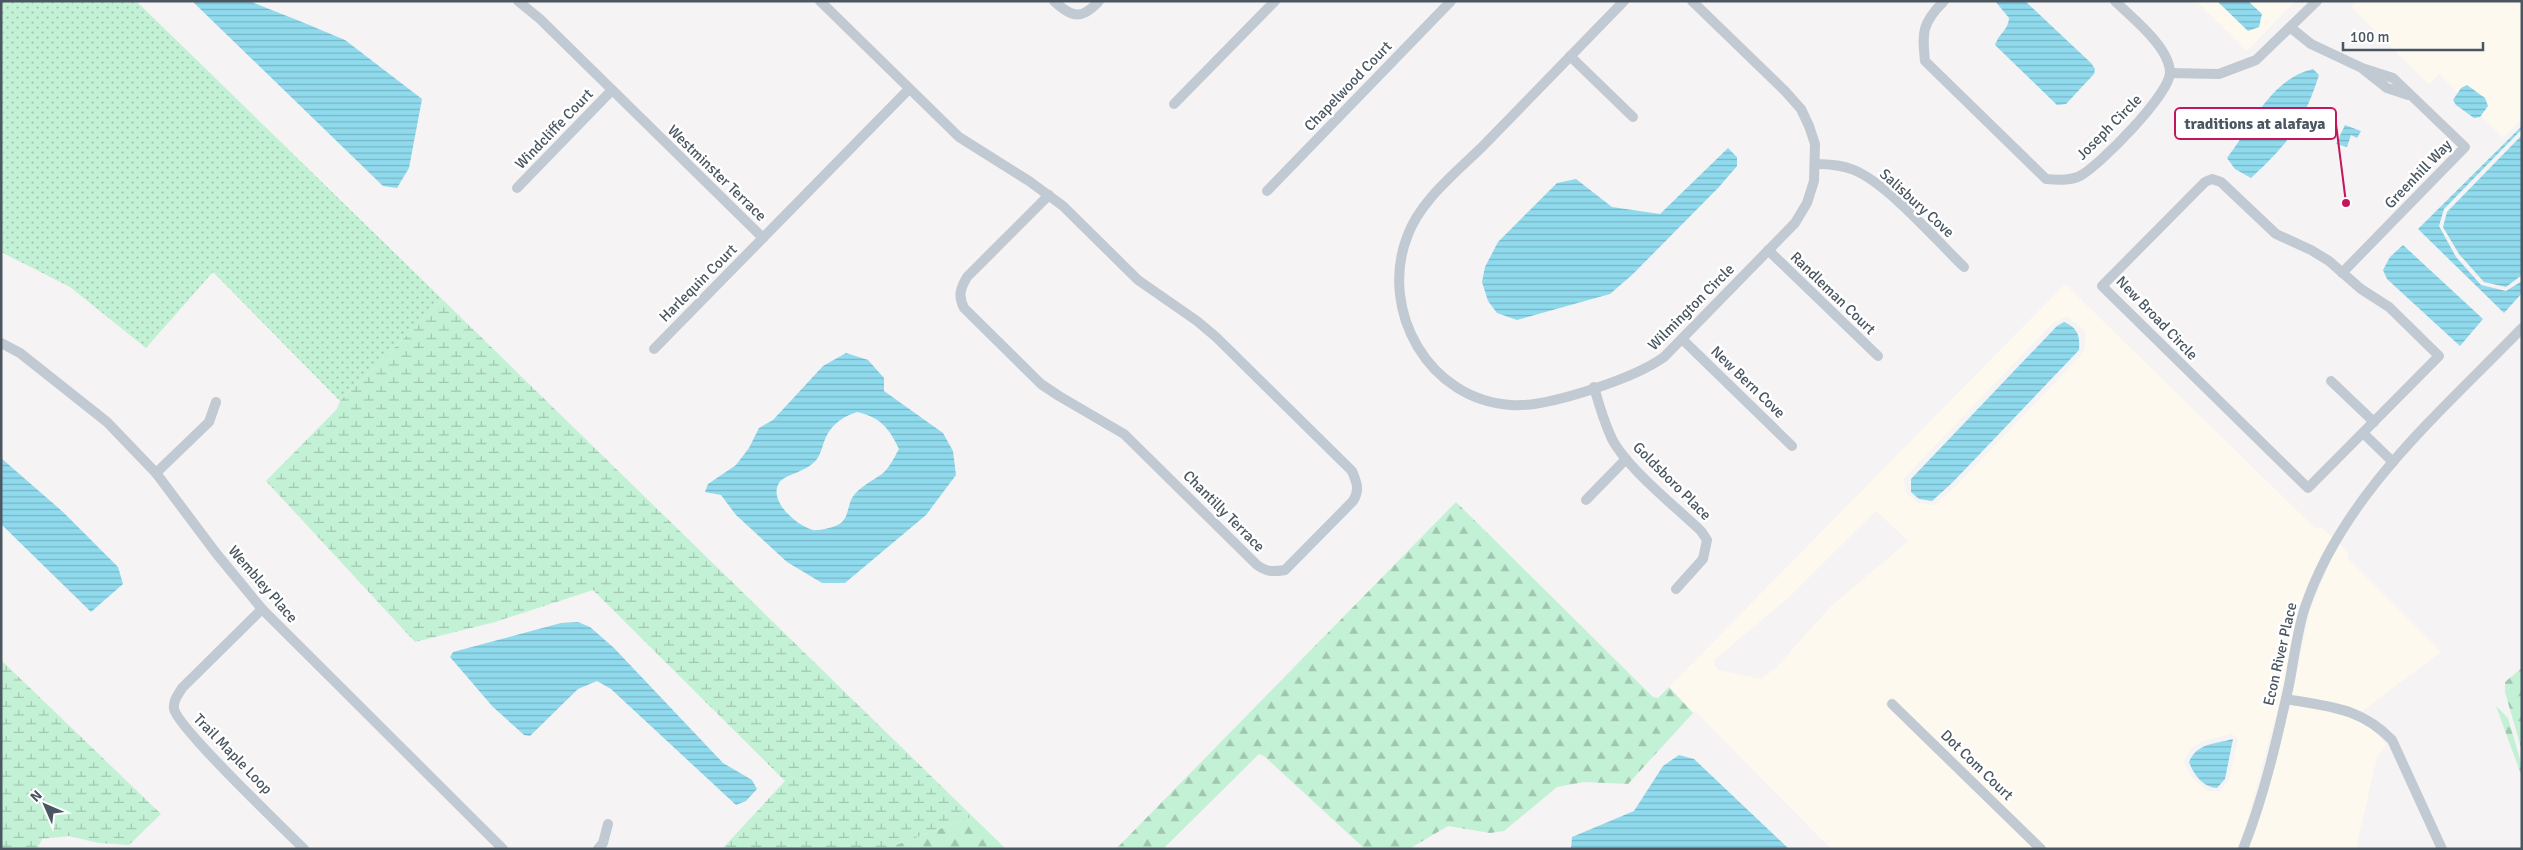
<svg xmlns="http://www.w3.org/2000/svg" width="2523" height="850" viewBox="0 0 2523 850" font-family="Signika,sans-serif">
	<style>
		.commercial { fill: #fdf9ef; fill-rule: evenodd }
		.grass { fill: url(#grass-dots) }
		.forest { fill: url(#forest-firs) }
		.wetland { fill: url(#wetland-marsh) }
		.water { fill: url(#water-rules); fill-rule: evenodd }
		.lines { fill: none; stroke-linecap: round; stroke-linejoin: round }
		.street { stroke: #c1cad2; stroke-width: 10 }
		.labels { text-anchor: middle; stroke-width: 5; stroke-linejoin: round; paint-order: stroke }
		.street-label { font-size: 15px; fill: #4a5661; stroke: #fff }
		.leader { fill: none; stroke: #c2185b; stroke-width: 2 }
		.callout-dot { fill: #c2185b; stroke: #fff; stroke-width: 2 }
		.callout { fill: #fff; stroke: #c2185b; stroke-width: 2 }
		.callout-label { font-size: 16px; text-anchor: middle; font-weight: bold; fill: #4a5661 }
	</style>
	<defs>
		<pattern id="grass-dots" width="8" height="8" patternUnits="userSpaceOnUse" patternTransform="scale(1.25)"><rect width="8" height="8" fill="#c3f1d5"/><path d="M2 2h.1M6 6h.1" fill="none" stroke="#a0c6b0" stroke-width="1.8" stroke-linecap="round"/></pattern>
		<pattern id="forest-firs" width="22" height="20" patternUnits="userSpaceOnUse" patternTransform="scale(1.25)"><rect width="22" height="20" fill="#c3f1d5"/><path d="M5 1l3.5 6h-7zM16 11l3.5 6h-7z" fill="#a0c6b0"/></pattern>
		<pattern id="wetland-marsh" width="20" height="14" patternUnits="userSpaceOnUse" patternTransform="scale(1.25)"><rect width="20" height="14" fill="#c3f1d5"/><path d="M1 5h8M5 5V1M11 12h8M15 12V8" fill="none" stroke="#a0c6b0"/></pattern>
		<pattern id="water-rules" width="6" height="5" patternUnits="userSpaceOnUse" patternTransform="scale(1.25)"><rect width="6" height="5" fill="#90daee"/><path d="M0 2.5h6" fill="none" stroke="#78b4c4"/></pattern>
	</defs>
	<rect width="100%" height="100%" fill="#f5f3f3"/>
	<!-- commercial -->
	<g class="commercial">
		<polygon points="2196,1 2295,1 2247,51"/>
		<polygon points="2357,1 2522,1 2522,119 2503,138 2439,74 2429,85 2351,7"/>
		<path d="M2065 284 2315 528H2322L2332 537 2323 551 2300 606 2281 697 2247 822 2237 849H2048L1892 697 1885 704 2034 849H1831L1695 711 1693 713 1669 687ZM2067 316 2085 331V348L2083 353 1956 486 1935 505 1918 503 1907 494 1903 479 2053 323ZM1876 511 1908 541 1829 608 1776 668 1761 679 1718 670 1713 661 1787 599ZM2232 734 2238 739 2229 780 2220 791H2208L2191 777 2184 761 2190 749 2202 741Z"/>
		<polygon points="2340,544 2348,552 2348,559 2441,652 2362,711 2339,703 2292,695 2310,610 2332,557"/>
		<polygon points="2290,705 2337,713 2362,721 2373,729 2386,745 2377,757 2356,849 2248,849 2257,826"/>
	</g>
	<!-- grass -->
	<polygon class="grass" points="1,1 136,1 443,300 340,401 213,272 146,348 70,287 1,252"/>
	<!-- forest -->
	<g class="forest">
		<polygon points="1456,502 1653,697 1658,698 1669,687 1693,713 1628,784 1584,782 1557,787 1504,831 1490,833 1448,826 1409,849 1365,849 1264,756 1259,754 1163,849 1116,849"/>
		<polygon points="2522,668 2522,751 2505,692 2505,682"/>
		<polygon points="2496,706 2508,718 2522,766 2522,777"/>
		<polygon points="971,815 1006,849 885,849 969,818"/>
	</g>
	<!-- wetland -->
	<g class="wetland">
		<polygon points="443,300 971,815 969,818 885,849 722,849 785,781 593,590 495,622 415,642 266,481 337,409 340,401"/>
		<polygon points="1,660 161,814 129,845 98,843 69,836 42,839 37,849 1,849"/>
	</g>
	<!-- water -->
	<g class="water">
		<polygon points="192,1 249,1 302,22 345,40 422,99 409,168 397,188 383,186"/>
		<path d="M1995 1H2025L2091 63 2095 69 2094 74 2066 104 2057 105 1995 45C1999 33 2008 31 2009 18Z"/>
		<polygon points="2217,1 2248,1 2262,14 2259,27 2248,31"/>
		<path d="M2313 69 2319 75C2303 124 2289 143 2251 178L2235 169 2227 158C2252 126 2270 79 2313 69Z"/>
		<polygon points="2467,85 2485,98 2488,106 2480,117 2474,118 2456,105 2453,100 2461,88"/>
		<polygon points="2345,125 2361,131 2357,138 2351,135 2347,147 2336,144"/>
		<polygon points="2522,126 2522,129 2444,209 2439,226 2456,257 2481,285 2506,291 2522,281 2522,293 2504,313 2418,229"/>
		<polygon points="2522,135 2522,275 2506,287 2484,282 2459,254 2443,227 2447,212"/>
		<polygon points="1728,148 1737,157 1737,166 1719,187 1632,275 1610,294 1517,320 1497,313 1488,301 1482,282 1485,267 1498,242 1557,183 1576,179 1612,207 1660,214"/>
		<polygon points="2403,245 2483,319 2460,346 2387,279 2383,270 2390,257"/>
		<path d="M2064 322C2078 328 2080 336 2079 350L1952 483 1932 501 1919 499 1911 492V479L2057 326Z"/>
		<path d="M846 353 868 360 884 378V391L943 433 953 451 956 475 926 515 845 583H822L787 562 736 515 721 495 705 492 708 484 736 465 749 448 759 428 773 420 823 366ZM857 412C880 417 889 428 899 449 894 458 890 467 882 474 872 481 859 487 852 498 847 507 849 522 835 526 830 528 819 531 813 530 797 526 768 501 779 483 784 474 806 473 817 459 822 452 823 442 827 435 833 423 845 416 857 412Z"/>
		<polygon points="1,458 63,512 118,567 123,584 91,612 1,524"/>
		<polygon points="578,622 590,627 614,648 723,763 752,780 757,789 746,801 736,805 611,689 597,681 578,689 530,736 524,735 493,707 450,657 453,652 561,623"/>
		<path d="M2233 739 2225 779 2217 788C2203 787 2194 775 2189 762 2197 743 2215 744 2233 739Z"/>
		<polygon points="1679,755 1694,759 1789,849 1571,849 1572,837 1634,811 1663,766"/>
	</g>
	<g class="lines">
		<!-- street -->
		<g class="street">
			<polyline points="518,1 540,19 763,238"/>
			<path d="M820 1 959 137 1029 181 1063 206 1138 280 1197 321 1216 337 1352 471C1357 483 1360 490 1353 501L1285 570C1273 572 1267 572 1257 565L1124 434 1059 396 1041 384 964 308C958 296 960 289 967 277L1049 195"/>
			<path d="M1054 1C1072 18 1082 20 1099 1"/>
			<path d="M1624 1C1577 49 1531 97 1484 145 1458 171 1420 200 1407 237 1379 311 1429 400 1511 405 1547 408 1635 378 1664 357L1795 223 1807 203 1814 181 1815 144 1809 126 1801 109 1785 91 1692 1"/>
			<path d="M1944 1C1922 23 1922 32 1925 61L2046 179C2057 180 2070 181 2080 176 2100 165 2169 95 2170 73 2170 47 2132 18 2115 1"/>
			<polyline points="2291,28 2311,44 2362,68 2393,78 2465,147 2342,273"/>
			<polyline points="1570,56 1633,117"/>
			<polyline points="2363,69 2387,88 2408,95"/>
			<polyline points="2170,73 2219,74 2256,60 2317,1"/>
			<polyline points="1174,104 1275,1"/>
			<path d="M1816 164C1829 164 1842 165 1854 170 1888 184 1936 240 1964 267"/>
			<polygon points="2212,179 2221,182 2276,234 2311,250 2329,261 2361,289 2389,307 2439,356 2308,488 2102,286 2205,182"/>
			<polyline points="517,188 612,90"/>
			<polyline points="1267,191 1451,1"/>
			<polyline points="1768,250 1878,356"/>
			<polyline points="1682,339 1792,446"/>
			<polyline points="1,343 20,353 107,422 156,473 216,553 262,609 503,849"/>
			<polyline points="654,349 909,89"/>
			<polyline points="2331,381 2374,422"/>
			<path d="M1594 387C1599 405 1604 422 1612 439 1627 468 1676 507 1701 531L1707 540 1703 559 1676 589"/>
			<polyline points="2363,433 2393,462"/>
			<polyline points="156,473 209,422 216,402"/>
			<polyline points="1586,500 1626,459"/>
			<path d="M262 609 182 688C178 695 173 700 174 709 178 728 283 828 304 849"/>
			<path d="M2286 699C2329 707 2360 707 2392 740L2442 849"/>
			<polyline points="1892,704 2041,849"/>
			<polyline points="598,849 603,843 608,824"/>
			<path d="M2243 849C2264 797 2277 739 2289 685 2294 659 2297 631 2305 607 2344 493 2441 412 2522 328"/>
		</g>
	</g>
	<g class="labels">
		<!-- street labels -->
		<g class="street-label">
			<text transform="translate(1348 86) rotate(-46)" y="5">Chapelwood Court</text>
			<text transform="translate(2109 127) rotate(-45)" y="5">Joseph Circle</text>
			<text transform="translate(554 129) rotate(-46)" y="5">Windcliffe Court</text>
			<text transform="translate(717 173) rotate(44)" y="5">Westminster Terrace</text>
			<text transform="translate(2418 174) rotate(-46)" y="5">Greenhill Way</text>
			<text transform="translate(1917 203) rotate(42)" y="5">Salisbury Cove</text>
			<text transform="translate(698 283) rotate(-45)" y="5">Harlequin Court</text>
			<text transform="translate(1833 293) rotate(44)" y="5">Randleman Court</text>
			<text transform="translate(1691 307) rotate(-45)" y="5">Wilmington Circle</text>
			<text transform="translate(2157 318) rotate(46)" y="5">New Broad Circle</text>
			<text transform="translate(1748 382) rotate(44)" y="5">New Bern Cove</text>
			<text transform="translate(1672 481) rotate(45)" y="5">Goldsboro Place</text>
			<text transform="translate(1224 511) rotate(45)" y="5">Chantilly Terrace</text>
			<text transform="translate(263 584) rotate(49)" y="5">Wembley Place</text>
			<text transform="translate(2280 654) rotate(-77)" y="5">Econ River Place</text>
			<text transform="translate(233 754) rotate(46)" y="5">Trail Maple Loop</text>
			<text transform="translate(1977 765) rotate(44)" y="5">Dot Com Court</text>
		</g>
	</g>
	<!-- callouts -->
	<path class="leader" d="M2346 203L2336 124"/>
	<circle class="callout-dot" cx="2346" cy="203" r="5"/>
	<rect class="callout" x="2175" y="108" width="161" height="31" rx="5"/>
	<g class="callout-label">
		<text x="2255" y="129">traditions at alafaya</text>
	</g>
	<!-- border -->
	<rect width="2523" height="850" fill="none" stroke="#4a5661" stroke-width="5"/>
	<!-- north arrow -->
	<g transform="translate(45 805) rotate(315)" stroke="#ffffff" stroke-width="4" paint-order="stroke">
	<path d="M0-4L9 19L0 12L-9 19Z" fill="#4a5661"/>
	<text y="-8" font-size="14" font-weight="bold" text-anchor="middle" fill="#4a5661">N</text>
	</g>
	<!-- scale -->
	<path d="M2343 42v8h140v-8" fill="none" stroke="#4a5661" stroke-width="2.5"/>
	<text x="2350" y="42" font-size="15" fill="#4a5661" stroke="#ffffff" stroke-width="4" paint-order="stroke">100 m</text>
</svg>
